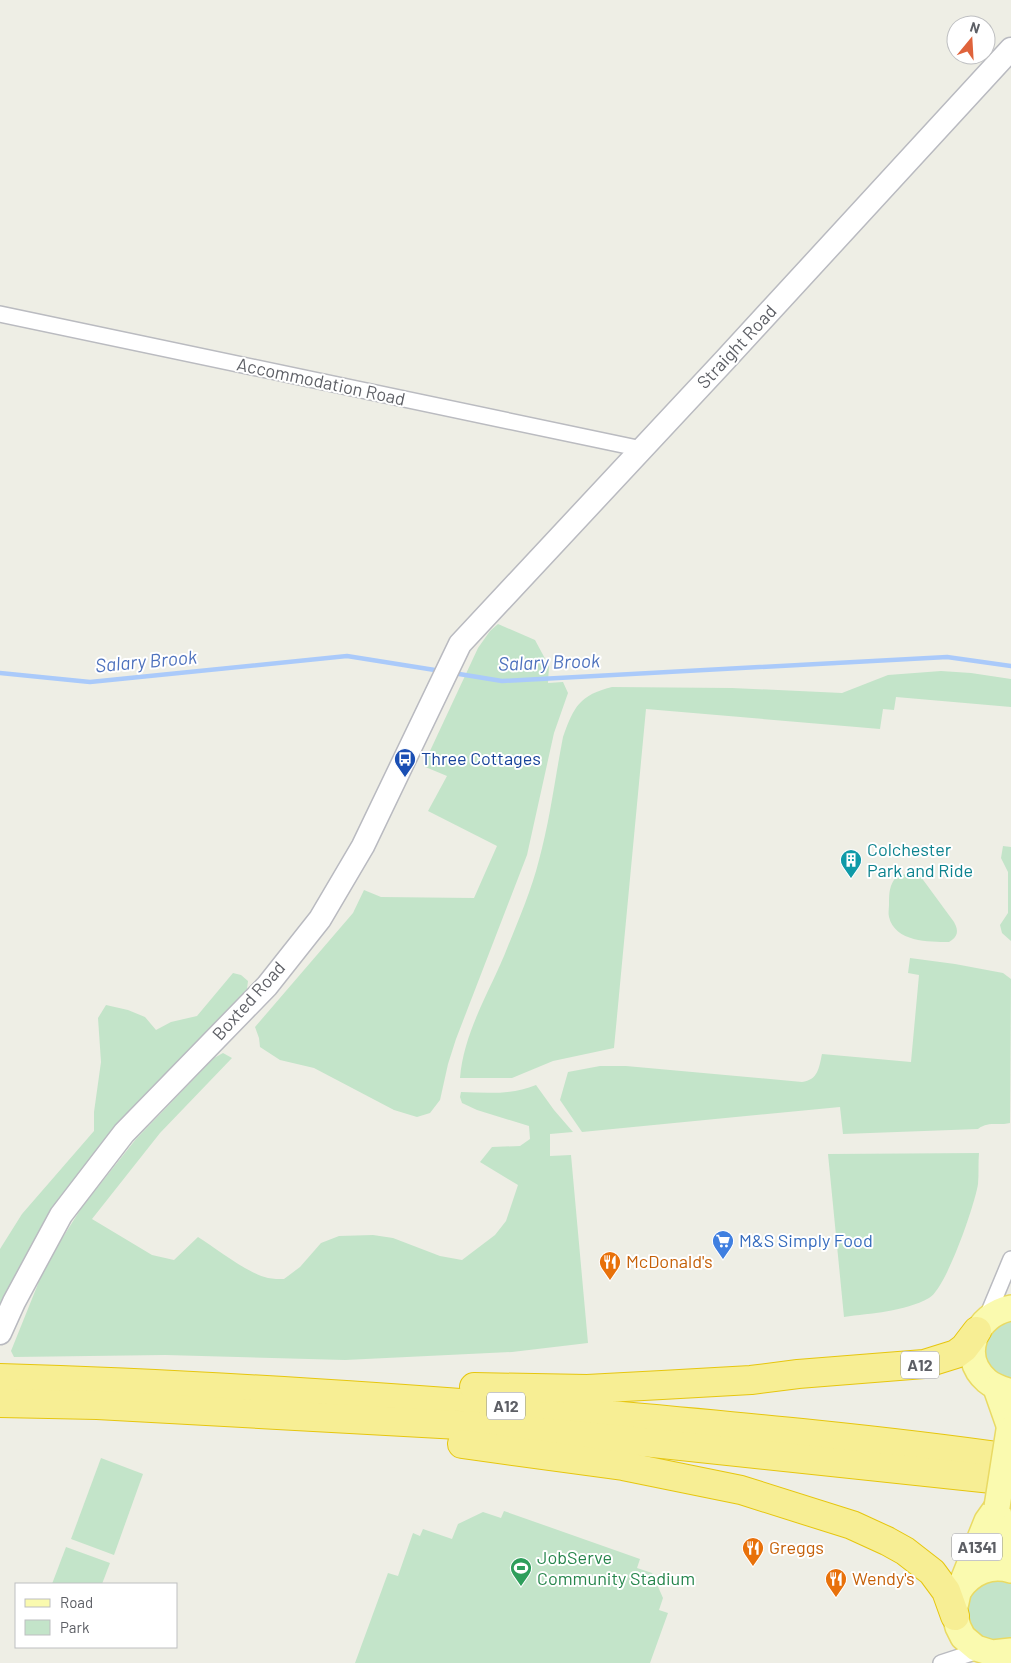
<svg xmlns="http://www.w3.org/2000/svg" width="1011" height="1663" viewBox="0 0 1011 1663" font-family="Barlow,sans-serif">
	<style>
		.green { fill: #c3e4c9 }
		.lines { fill: none; stroke-linecap: round; stroke-linejoin: round }
		.stream { stroke: #aacafa; stroke-width: 4.5 }
		.street-casing { stroke: #babbc0; stroke-width: 18 }
		.secondary-casing { stroke: #b9bac0; stroke-width: 25 }
		.primary-casing { stroke: #e9da64; stroke-width: 28 }
		.highway-casing { stroke: #e6c60e; stroke-width: 30 }
		.street { stroke: #fff; stroke-width: 15 }
		.secondary { stroke: #fff; stroke-width: 22 }
		.primary { stroke: #fafaaf; stroke-width: 25 }
		.highway { stroke: #f7ee94; stroke-width: 28 }
		.primary-bridge-casing { stroke: #e9da64; stroke-width: 28; stroke-linecap: butt }
		.primary-bridge { stroke: #fafaaf; stroke-width: 25 }
		.labels { text-anchor: middle; stroke-width: 4; stroke-linejoin: round; paint-order: stroke }
		.shield { fill: #fff; stroke: #8e8f93; stroke-width: 1 }
		.shield-label { font-size: 16px; font-weight: bold; fill: #5d5f65 }
		.street-label { font-size: 18px; fill: #5d5f65; stroke: #fff }
		.transit-label { font-size: 18px; fill: #164399; stroke: #fff; text-anchor: start }
		.culture-label { font-size: 18px; fill: #0d838f; stroke: #fff; text-anchor: start }
		.shop-label { font-size: 18px; fill: #366cbe; stroke: #fff; text-anchor: start }
		.food-label { font-size: 18px; fill: #c56008; stroke: #fff; text-anchor: start }
		.leisure-label { font-size: 18px; fill: #27864d; stroke: #fff; text-anchor: start }
		.water-label { font-size: 19px; font-style: italic; fill: #4d71bd; stroke: #fff }
	</style>
	<rect width="100%" height="100%" fill="#eeeee5"/>
	<!-- green -->
	<g class="green">
		<polygon points="498,624 535,640 549,666 548,683 563,682 568,693 554,733 527,855 456,1039 448,1064 440,1100 430,1113 417,1117 394,1110 314,1068 280,1060 260,1047 259,1038 255,1027 353,913 364,890 381,897 474,898 497,846 428,811 447,776 423,766 478,648 490,631"/>
		<path d="M941 671 971 673 1011 679V707L896 697 894 710 883 709 880 729 646 709 614 1048 553 1061 512 1078H460C464 1030 491 990 508 946 519 919 532 888 539 860 550 820 555 778 563 737 574 706 580 695 612 687L732 688 842 693 888 675Z"/>
		<polygon points="1003,846 1011,847 1011,941 1002,933 1000,925 1008,913 1008,872 1001,858"/>
		<path d="M910 873 921 877 954 922C959 931 958 937 949 942 929 942 895 942 889 917 888 913 889 908 889 905 889 893 889 885 897 876Z"/>
		<path d="M910 958 955 964 1003 973 1011 979 1010 1123C998 1126 989 1121 978 1129L843 1134 840 1107 582 1132 560 1100 568 1072 600 1066H626L802 1082C818 1080 819 1068 822 1054L911 1062 919 975 908 973Z"/>
		<polygon points="233,973 241,975 248,981 247,989 223,1017 0,1306 0,1249 22,1214 94,1131 94,1112 101,1062 98,1018 106,1005 128,1010 145,1017 156,1030 171,1022 197,1016"/>
		<path d="M223 1053 232 1058 160 1133 92 1219 152 1255 174 1260 198 1237C217 1249 247 1273 268 1278 273 1279 279 1279 284 1279L300 1267 321 1243 339 1236 373 1235 393 1238 440 1256 462 1260 495 1235 506 1221 518 1185 480 1162 492 1147 520 1146 530 1139 529 1126 477 1110 462 1103 460 1097 461 1092C487 1093 512 1095 536 1085L554 1110 573 1132 550 1134V1156L571 1155 588 1343 512 1352 345 1360 165 1355 14 1357 11 1351 46 1264 82 1207 136 1139 214 1058Z"/>
		<path d="M979 1153C978 1163 979 1174 978 1184 975 1204 946 1289 929 1298 904 1312 871 1313 844 1317L828 1154Z"/>
		<polygon points="1011,1319 1011,1380 999,1377 987,1364 984,1348 989,1332"/>
		<polygon points="101,1458 143,1474 114,1555 71,1539"/>
		<polygon points="504,1511 640,1559 637,1568 652,1573 663,1598 659,1610 668,1613 650,1663 355,1663 388,1573 398,1576 413,1533 420,1536 423,1529 452,1539 458,1524 483,1512 501,1518"/>
		<polygon points="66,1547 110,1563 102,1584 52,1584"/>
		<path d="M995 1580 1011 1584V1639C1008 1640 1003 1642 1000 1642 963 1646 951 1590 995 1580Z"/>
	</g>
	<g class="lines">
		<!-- stream -->
		<g class="stream">
			<polyline points="0,673 90,682 347,656 441,671"/>
			<polyline points="453,673 502,681 947,657 1011,666"/>
		</g>
		<!-- street casing -->
		<g class="street-casing">
			<g id="street">
				<polyline points="0,314 642,449"/>
				<polyline points="986,1319 1011,1259"/>
				<polyline points="941,1663 981,1650"/>
			</g>
		</g>
		<!-- secondary casing -->
		<g class="secondary-casing">
			<polyline id="secondary" points="0,1333 14,1302 61,1215 124,1133 267,986 320,919 363,846 460,644 725,360 1011,49"/>
		</g>
		<!-- primary casing -->
		<g class="primary-casing">
			<g id="primary">
				<path d="M1011 1308C976 1314 958 1356 987 1381 994 1387 1002 1389 1011 1392"/>
				<polyline points="996,1388 1009,1425"/>
				<polyline points="997,1507 987,1521 958,1593 955,1607 955,1616 958,1627 963,1637 976,1648 992,1653 1011,1651"/>
				<path d="M997 1507C1002 1526 1003 1546 1011 1563"/>
				<path d="M960 1589C972 1572 991 1564 1011 1570"/>
			</g>
		</g>
		<!-- highway casing -->
		<g class="highway-casing">
			<g id="highway">
				<path d="M0 1378C204 1384 407 1398 611 1415 744 1427 878 1439 1011 1458"/>
				<polyline points="474,1387 587,1389 662,1385 751,1380 798,1374 924,1364 956,1354 964,1348 977,1331"/>
				<polyline points="0,1403 97,1405 477,1426 615,1439 1011,1481"/>
				<polyline points="462,1444 623,1466 741,1490 852,1525 887,1541 905,1551 932,1572 946,1591 955,1616"/>
			</g>
		</g>
		<!-- street -->
		<use href="#street" class="street"/>
		<!-- secondary -->
		<use href="#secondary" class="secondary"/>
		<!-- primary -->
		<use href="#primary" class="primary"/>
		<!-- highway -->
		<use href="#highway" class="highway"/>
		<!-- primary-bridge casing -->
		<g class="primary-bridge-casing">
			<polyline id="primary-bridge" points="997,1507 1009,1430"/>
		</g>
		<!-- primary-bridge -->
		<use href="#primary-bridge" class="primary-bridge"/>
	</g>
	<!-- icons -->
	<defs>
		<g id="bus-pin" transform="scale(1.125)"><path d="M0 17L-7.5 6A9.5 9.5 0 1 1 7.5 6Z" fill="#1a4fb4" stroke="#fff"/><path d="M-5-6H5V4H4V6H2V4H-2V6H-4V4H-5ZM-3.5-4V0h7V-4ZM-3.5 1.2v1.5H-2V1.2ZM2 1.2v1.5H3.5V1.2Z" fill="#fff"/></g>
		<g id="building-pin" transform="scale(1.125)"><path d="M0 17L-7.5 6A9.5 9.5 0 1 1 7.5 6Z" fill="#0f9aa8" stroke="#fff"/><path d="M-4-6H4V6H1V3H-1V6H-4ZM-2.5-4.3h1.7v1.8h-1.7ZM.8-4.3h1.7v1.8H.8ZM-2.5-1h1.7V.8h-1.7ZM.8-1h1.7V.8H.8Z" fill="#fff"/></g>
		<g id="supermarket-pin" transform="scale(1.125)"><path d="M0 17L-7.5 6A9.5 9.5 0 1 1 7.5 6Z" fill="#3f7fe0" stroke="#fff"/><path d="M-6-5.5h2.5l.6 2H6L4.5 2H-2.5L-4.4-4H-6ZM-1.5 3.2a1.3 1.3 0 1 0 .1 0ZM3 3.2a1.3 1.3 0 1 0 .1 0Z" fill="#fff"/></g>
		<g id="restaurant-pin" transform="scale(1.125)"><path d="M0 17L-7.5 6A9.5 9.5 0 1 1 7.5 6Z" fill="#e8710a" stroke="#fff"/><path d="M-5-6h1v4h1v-4h1v4h1v-4h1v5L-1.5 .5V6h-2V.5L-5-1ZM5-6V6H3V1.5H1.5Q1.5-4 5-6Z" fill="#fff"/></g>
		<g id="stadium-pin" transform="scale(1.125)"><path d="M0 17L-7.5 6A9.5 9.5 0 1 1 7.5 6Z" fill="#2e9e5b" stroke="#fff"/><path d="M0-5a6.5 5 0 1 0 0 10a6.5 5 0 1 0 0-10ZM-3.5-1.8h7v3.6h-7Z" fill="#fff"/></g>
	</defs>
	<g fill-rule="evenodd">
		<use href="#bus-pin" x="405" y="759"/>
		<use href="#building-pin" x="851" y="860"/>
		<use href="#supermarket-pin" x="723" y="1241"/>
		<use href="#restaurant-pin" x="610" y="1262"/>
		<use href="#restaurant-pin" x="753" y="1548"/>
		<use href="#stadium-pin" x="521" y="1568"/>
		<use href="#restaurant-pin" x="836" y="1579"/>
	</g>
	<g class="labels">
		<!-- shield labels -->
		<g class="shield">
			<rect x="901" y="1351.5" width="38" height="27" rx="4"/>
			<rect x="487" y="1392.5" width="38" height="27" rx="4"/>
			<rect x="952" y="1533.5" width="50" height="27" rx="4"/>
		</g>
		<g class="shield-label">
			<text x="920" y="1371">A12</text>
			<text x="506" y="1412">A12</text>
			<text x="977" y="1553">A1341</text>
		</g>
		<!-- street labels -->
		<g class="street-label">
			<text transform="translate(737 347) rotate(-47)" y="6">Straight Road</text>
			<text transform="translate(321 382) rotate(12)" y="6">Accommodation Road</text>
			<text transform="translate(249 1001) rotate(-48)" y="6">Boxted Road</text>
		</g>
		<!-- transit labels -->
		<g class="transit-label">
			<text x="421" y="765">Three Cottages</text>
		</g>
		<!-- culture labels -->
		<g class="culture-label">
			<text x="867" y="856">Colchester<tspan x="867" dy="21">Park and Ride</tspan></text>
		</g>
		<!-- shop labels -->
		<g class="shop-label">
			<text x="739" y="1247">M&amp;S Simply Food</text>
		</g>
		<!-- food labels -->
		<g class="food-label">
			<text x="626" y="1268">McDonald's</text>
			<text x="769" y="1554">Greggs</text>
			<text x="852" y="1585">Wendy's</text>
		</g>
		<!-- leisure labels -->
		<g class="leisure-label">
			<text x="537" y="1564">JobServe<tspan x="537" dy="21">Community Stadium</tspan></text>
		</g>
		<!-- water labels -->
		<g class="water-label">
			<text transform="translate(146 661) rotate(-5)" y="7">Salary Brook</text>
			<text transform="translate(549 662) rotate(-2)" y="7">Salary Brook</text>
		</g>
	</g>
	<!-- legend -->
	<rect x="15" y="1583" width="162" height="65" fill="#ffffff" stroke="#bebfc1"/>
	<rect x="25" y="1599" width="25" height="8" fill="#fafaaf" stroke="#bebfc1"/>
	<text x="60" y="1608" font-size="15" fill="#5d5f65">Road</text>
	<rect x="25" y="1620" width="25" height="15" fill="#c3e4c9" stroke="#bebfc1"/>
	<text x="60" y="1633" font-size="15" fill="#5d5f65">Park</text>
	<!-- north arrow -->
	<g transform="translate(971 40) rotate(18)"><circle r="24" fill="#ffffff" stroke="#bebfc1"/>
	<path d="M0-4L9 19L0 12L-9 19Z" fill="#df633b"/>
	<text y="-8" font-size="14" font-weight="bold" text-anchor="middle" fill="#5d5f65">N</text>
	</g>
</svg>
